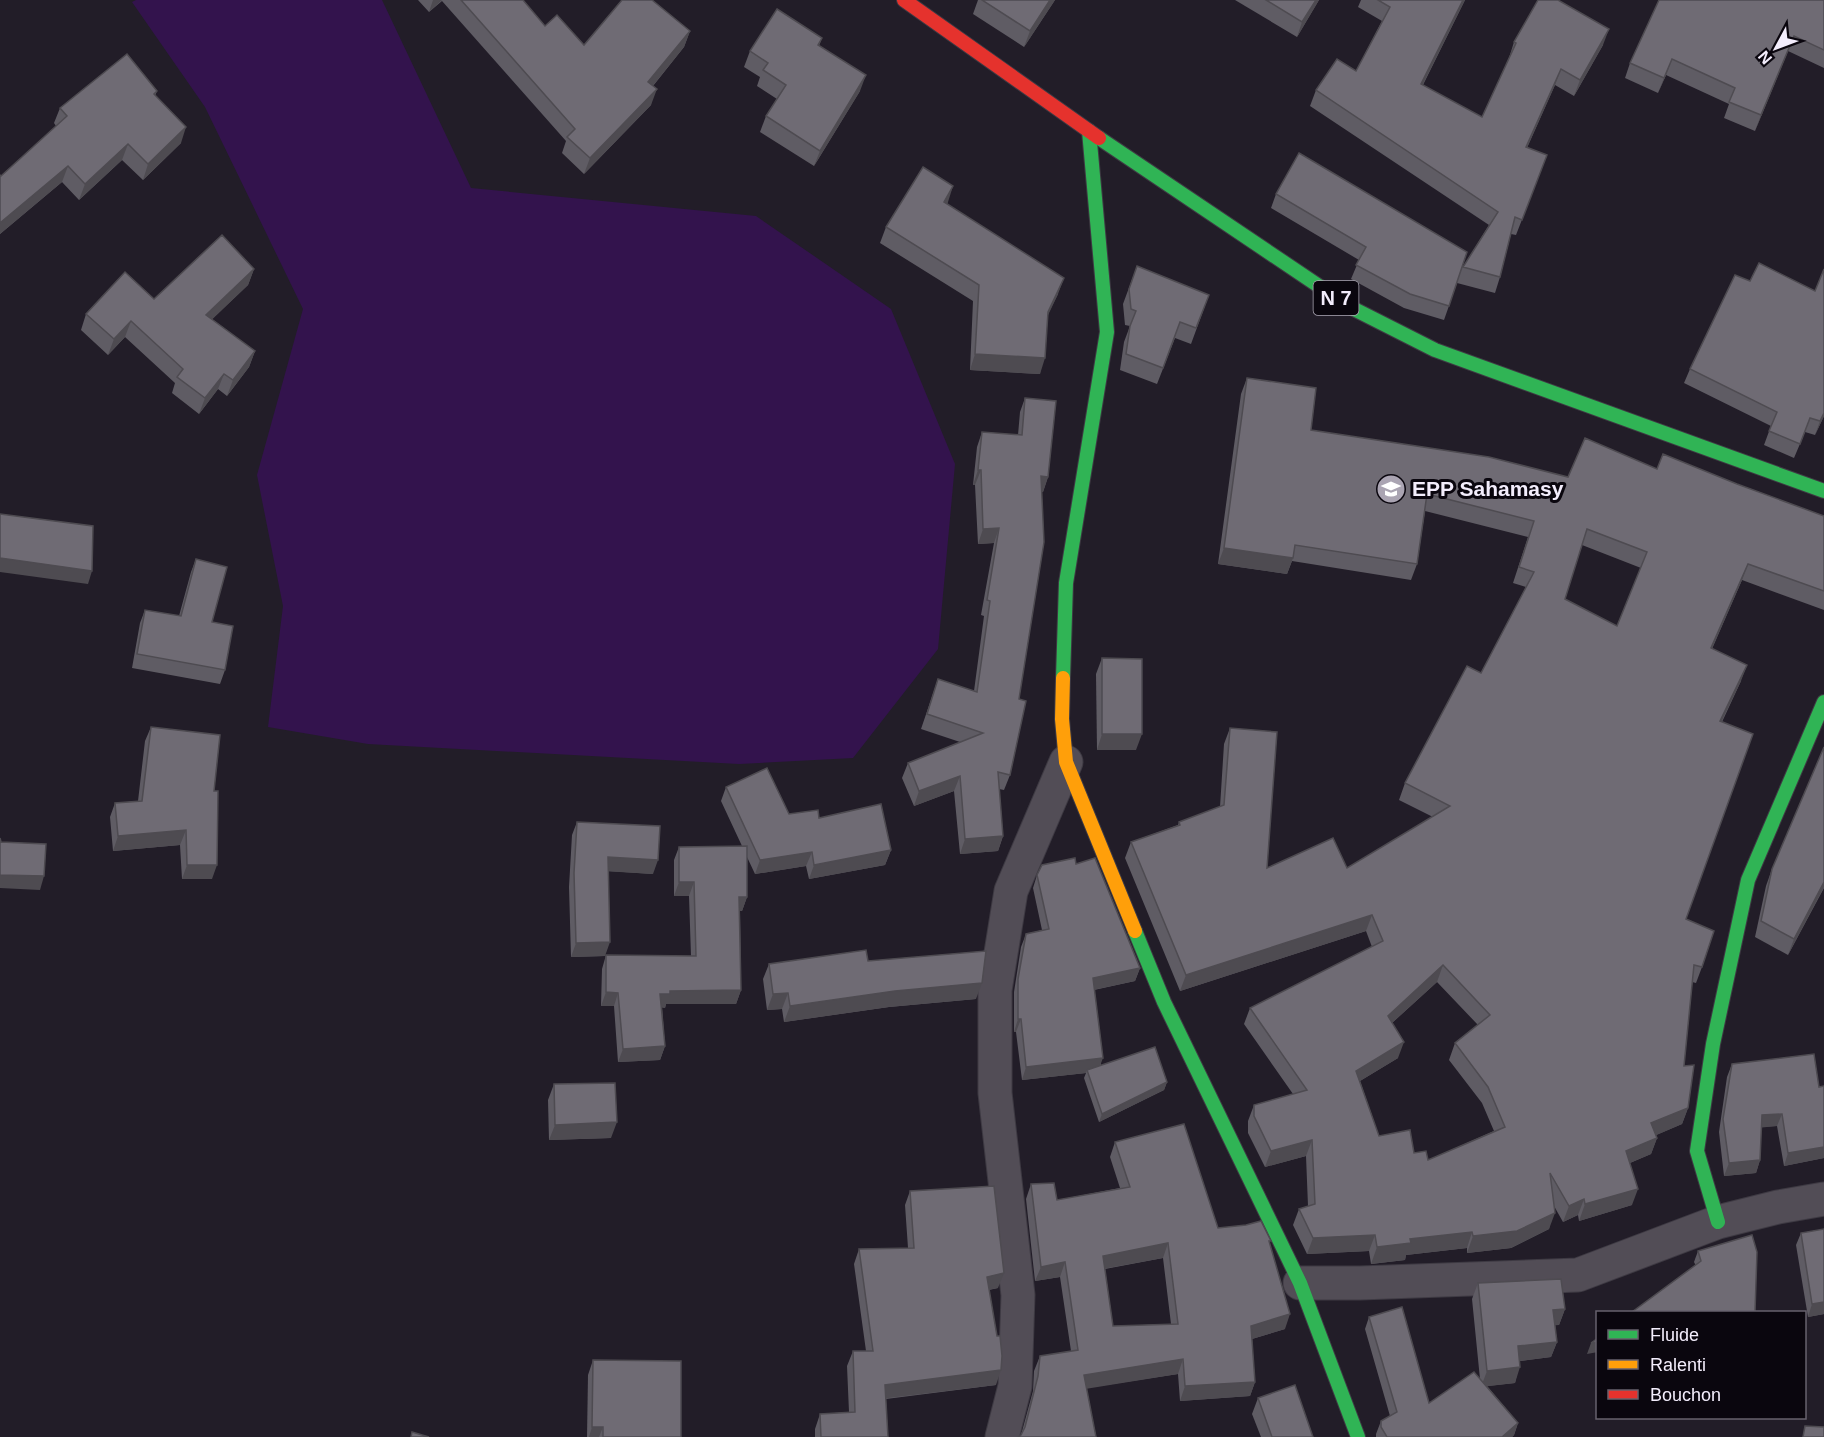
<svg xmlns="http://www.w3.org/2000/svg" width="1824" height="1437" viewBox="0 0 1824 1437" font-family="Arial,sans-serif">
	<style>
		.green { fill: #33134d }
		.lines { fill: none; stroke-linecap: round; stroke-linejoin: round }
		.street-casing { stroke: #3e3a43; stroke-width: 35 }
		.fast-casing { stroke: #3e3a43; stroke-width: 16 }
		.slow-casing { stroke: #3e3a43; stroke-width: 16 }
		.jam-casing { stroke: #3e3a43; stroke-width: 16 }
		.street { stroke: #524d56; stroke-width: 33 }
		.fast { stroke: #30b455; stroke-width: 14 }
		.slow { stroke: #ff9f0a; stroke-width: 14 }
		.jam { stroke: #e5322d; stroke-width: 14 }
		.wall { fill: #5f5c64; fill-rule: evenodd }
		.shaded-wall { fill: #4e4b51 }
		.building { fill: #6f6b74; stroke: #4e4b51; stroke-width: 1.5; fill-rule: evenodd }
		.labels { text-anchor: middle; stroke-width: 6; stroke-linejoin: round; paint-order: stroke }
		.shield { fill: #0a060e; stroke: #ada8b5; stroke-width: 1.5 }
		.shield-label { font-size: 20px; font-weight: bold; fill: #f3edfc }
		.poi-label { font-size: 21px; font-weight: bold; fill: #f3edfc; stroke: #0a060e; text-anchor: start }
	</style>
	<rect width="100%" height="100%" fill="#221d28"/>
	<!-- green -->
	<polygon class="green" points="136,0 382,0 471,188 756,216 891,309 955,464 938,649 853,758 739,764 368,744 268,727 283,606 257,475 303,309 205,107 132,2"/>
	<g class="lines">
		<!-- street casing -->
		<g class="street-casing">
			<g id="street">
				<polyline points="1300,1283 1360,1283 1578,1275 1718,1222 1778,1207 1824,1199"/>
				<polyline points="1002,1437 1015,1386 1018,1295 995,1093 995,990 1011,891 1066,762"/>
			</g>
		</g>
		<!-- fast casing -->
		<g class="fast-casing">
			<g id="fast">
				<polyline points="1099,138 1350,307 1435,350 1824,491"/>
				<polyline points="1063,678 1066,583 1107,332 1089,131"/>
				<polyline points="1135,931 1164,1002 1300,1283 1358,1437"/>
				<polyline points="1718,1222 1697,1151 1713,1044 1748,880 1824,702"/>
			</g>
		</g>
		<!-- slow casing -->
		<g class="slow-casing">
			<polyline id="slow" points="1063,678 1062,719 1066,762 1135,931"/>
		</g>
		<!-- jam casing -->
		<g class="jam-casing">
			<polyline id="jam" points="904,0 1099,138"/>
		</g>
		<!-- street -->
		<use href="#street" class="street"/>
		<!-- fast -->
		<use href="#fast" class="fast"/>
		<!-- slow -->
		<use href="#slow" class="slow"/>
		<!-- jam -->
		<use href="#jam" class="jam"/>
	</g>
	<!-- wall -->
	<g class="wall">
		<polygon points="418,0 523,0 545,26 584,45 690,31 684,47 653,86 651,105 584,174 562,153 566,141 442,1 429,12"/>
		<polygon points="978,0 1055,0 1024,47 973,14"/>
		<polygon points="1235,0 1319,0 1297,37"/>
		<polygon points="1361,0 1465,0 1423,85 1482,117 1509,58 1514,42 1603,45 1574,96 1555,85 1527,148 1547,155 1516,235 1511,234 1500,277 1495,293 1457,283 1444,320 1404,308 1351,279 1359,260 1271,208 1276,194 1463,267 1489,225 1310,106 1316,90 1356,71 1382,21 1358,7"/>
		<polygon points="1824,0 1824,68 1788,51 1755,131 1724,118 1729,104 1666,75 1658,93 1625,78 1630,63"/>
		<polygon points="822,38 819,46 860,91 814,166 760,132 766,116 777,99 757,86 760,77 744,67 750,51"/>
		<polygon points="157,91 155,96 181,143 143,180 122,160 79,200 62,182 0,234 0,175 1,176 56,126 54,123 60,108"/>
		<polygon points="948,202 947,204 1058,294 1047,316 1040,374 970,370 973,301 880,243 886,227"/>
		<polygon points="1137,266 1209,295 1191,344 1175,338 1157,384 1120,370 1124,342 1130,326 1125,325 1123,304"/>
		<polygon points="254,269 248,285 212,319 255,351 249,367 227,396 218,389 199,414 172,393 175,383 125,337 108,355 81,330 86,314 154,299"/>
		<polygon points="1824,269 1824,416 1815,435 1805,432 1794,458 1764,445 1771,426 1684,383 1690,369 1750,281 1815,291"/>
		<path d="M1247 378 1311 430 1568 477 1657 469 1737 484 1824 516V610L1742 580 1712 649 1741 681 1722 722 1686 919 1702 967 1696 983 1692 982 1684 1066 1688 1108 1682 1124 1656 1135 1657 1138 1651 1154 1630 1163 1632 1205 1579 1221 1578 1215 1563 1222 1554 1206 1549 1229 1511 1248 1467 1253V1248L1406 1255 1405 1260 1371 1264 1369 1251 1307 1254 1293 1225 1299 1209 1308 1206 1306 1156 1265 1167 1248 1133V1121L1254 1105 1293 1094 1244 1024 1250 1008 1372 947 1366 931 1180 991 1125 858 1131 842 1178 825 1179 822 1220 807 1224 744 1230 728 1267 868H1347L1433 817 1399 800 1405 783 1481 673 1526 587 1513 583 1528 537 1425 511 1417 564 1411 580 1292 561 1287 574 1218 564 1241 394ZM1582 545 1641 568 1617 626 1565 599ZM1437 982 1478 1025 1455 1043 1449 1060 1482 1103 1494 1131 1428 1160 1379 1136 1360 1081 1398 1058 1392 1023Z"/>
		<polygon points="1025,398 1048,477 1043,492 1042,492 1019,699 1010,775 1004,790 999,789 1003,836 998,851 960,854 954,791 914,806 902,778 908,763 960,742 921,729 938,679 974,691 984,616 981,615 994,543 978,544 975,485 973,485 977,447 982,432 1018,435 1020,412"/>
		<polygon points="196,559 225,670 220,684 132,668 140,623 145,610 179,616 191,572"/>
		<polygon points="1102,658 1136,750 1097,750 1096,674"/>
		<polygon points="151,727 214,791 212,879 182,879 180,845 113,851 110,817 115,803 138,801 145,741"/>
		<polygon points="1824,747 1824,888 1788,955 1755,937 1766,886 1772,869"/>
		<polygon points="726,787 789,814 819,818 891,850 885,865 809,879 806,866 755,874 747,857 747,897 742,911 740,911 741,990 736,1004 666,1004 665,1008 662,1007 665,1046 660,1060 618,1062 614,1006 601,1006 602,969 606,955 691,956 689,896 674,896 674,860 679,847 742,846 721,801"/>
		<polygon points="577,822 653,874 608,871 605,956 571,957 569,887 572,835"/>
		<polygon points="1076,864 1140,968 1135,981 1094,990 1101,1065 1167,1082 1164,1090 1099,1122 1084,1078 1086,1073 1022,1080 1016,1032 1014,1032 1014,992 1021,947 1026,934 1042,930 1033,888 1037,875"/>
		<polygon points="868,961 976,999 889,1007 784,1022 782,1009 767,1010 763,979 769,964"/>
		<polygon points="1732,1064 1819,1087 1824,1086 1824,1158 1784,1166 1777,1126 1761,1127 1760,1160 1756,1173 1724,1176 1719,1132 1727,1077"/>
		<polygon points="554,1084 611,1138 549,1140 548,1100"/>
		<path d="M1115 1142 1218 1228 1270 1245 1285 1329 1252 1339 1255 1382 1250 1396 1180 1401 1178 1374 1086 1388 1021 1435 1033 1391 1034 1371 1040 1356 1071 1351 1060 1277 1035 1281 1026 1199 1031 1184 1057 1200 1120 1188 1110 1157ZM1163 1258 1171 1324 1113 1326 1105 1269Z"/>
		<polygon points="910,1191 998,1288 989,1290 996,1385 886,1399 888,1437 815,1437 815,1429 820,1414 849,1412 847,1366 853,1351 866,1351 854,1264 859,1249 908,1248 905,1205"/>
		<polygon points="1824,1229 1824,1314 1808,1317 1796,1245 1801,1233"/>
		<polygon points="1752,1235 1696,1266 1694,1262 1698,1251"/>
		<polygon points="1478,1283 1565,1309 1559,1325 1555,1325 1557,1342 1551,1357 1520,1361 1515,1383 1487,1386 1518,1423 1514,1435 1512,1437 1376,1437 1376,1434 1381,1421 1390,1416 1365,1329 1369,1317 1429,1403 1480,1379 1472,1299"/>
		<polygon points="593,1360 681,1437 587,1437 588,1375"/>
		<polygon points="1258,1398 1313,1437 1261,1437 1252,1414"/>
	</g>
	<!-- shaded-wall -->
	<g class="shaded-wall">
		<polygon points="433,0 442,0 429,12"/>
		<polygon points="1050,0 1055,0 1024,47 1030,31"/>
		<polygon points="1316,0 1319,0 1297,37 1302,22"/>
		<polygon points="1463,0 1465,0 1415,100 1421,84"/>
		<polygon points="1609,29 1603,45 1574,96 1580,80"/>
		<polygon points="690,31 684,47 643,98 648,82"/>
		<polygon points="1794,36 1788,51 1755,131 1761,115"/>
		<polygon points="1672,59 1666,75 1658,93 1664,78"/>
		<polygon points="1561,69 1555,85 1520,163 1526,147"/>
		<polygon points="866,75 860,91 814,166 820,151"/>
		<polygon points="657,89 651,105 584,174 590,158"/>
		<polygon points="186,127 181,143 143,180 148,164"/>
		<polygon points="128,144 122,160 79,200 85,184"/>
		<polygon points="68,166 62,182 0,234 0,223"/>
		<polygon points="953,186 948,202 938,218 944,202"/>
		<polygon points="254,269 248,285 200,331 206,315"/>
		<polygon points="1064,278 1058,294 1042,328 1048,312"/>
		<polygon points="131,321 125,337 108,355 114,339"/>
		<polygon points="255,351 249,367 227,396 233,380"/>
		<polygon points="975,354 1045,358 1040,374 970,370"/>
		<polygon points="224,374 218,389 199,414 205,398"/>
		<polygon points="1824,413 1824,416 1815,435 1820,421"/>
		<polygon points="978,470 981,470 975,485 973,485"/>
		<polygon points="1041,476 1048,477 1043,492 1036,491"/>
		<polygon points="999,528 994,543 978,544 983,529"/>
		<polygon points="1224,548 1293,558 1287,574 1218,564"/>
		<polygon points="0,558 92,571 88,584 0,572"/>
		<polygon points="1748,564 1742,580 1705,664 1711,648"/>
		<polygon points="1747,665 1741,681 1714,737 1720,721"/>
		<polygon points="1102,734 1142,734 1136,750 1097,750"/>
		<polygon points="960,776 954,791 914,806 919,791"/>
		<polygon points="186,830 180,845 113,851 118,836"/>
		<polygon points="1003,836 998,851 960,854 965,839"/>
		<polygon points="891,850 885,865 809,879 814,865"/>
		<polygon points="812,852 806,866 755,874 760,860"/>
		<polygon points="608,857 658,860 653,874 603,871"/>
		<polygon points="187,865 217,865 212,879 182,879"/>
		<polygon points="0,875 44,876 40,890 0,888"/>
		<polygon points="679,882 694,882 689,896 674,896"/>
		<polygon points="1824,882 1824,887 1788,955 1794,939"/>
		<polygon points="739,897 747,897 742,911 734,911"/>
		<polygon points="1372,915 1366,931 1180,991 1186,975"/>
		<polygon points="610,942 605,956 571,957 576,943"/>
		<polygon points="1443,965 1437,982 1382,1032 1388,1016"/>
		<polygon points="1140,968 1135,981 1088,991 1093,978"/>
		<polygon points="982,983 976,999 889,1007 784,1022 790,1006 895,991"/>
		<polygon points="741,990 736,1004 666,1004 665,1008 656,1007 660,994 670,991"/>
		<polygon points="606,992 618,993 614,1006 601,1006"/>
		<polygon points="788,993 782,1009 767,1010 773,994"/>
		<polygon points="1018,1019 1021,1019 1016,1032 1014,1032"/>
		<polygon points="1404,1042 1398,1058 1350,1087 1356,1071"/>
		<polygon points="665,1046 660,1060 618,1062 623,1049"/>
		<polygon points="1103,1058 1098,1071 1087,1070 1086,1073 1022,1080 1026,1067"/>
		<polygon points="1167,1082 1164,1090 1099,1122 1102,1114"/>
		<polygon points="1688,1108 1682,1124 1645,1140 1651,1123"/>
		<polygon points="1782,1114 1777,1126 1757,1128 1762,1115"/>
		<polygon points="617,1122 611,1138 549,1140 555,1125"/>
		<polygon points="1657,1138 1651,1154 1620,1167 1626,1151"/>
		<polygon points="1312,1140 1306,1156 1265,1167 1271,1151"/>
		<polygon points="1824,1147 1824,1158 1784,1166 1788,1153"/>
		<polygon points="1760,1160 1756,1173 1724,1176 1729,1163"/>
		<polygon points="1638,1189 1632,1205 1579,1221 1585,1204"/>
		<polygon points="1584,1199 1578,1215 1563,1222 1569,1206"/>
		<polygon points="1555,1213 1549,1229 1511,1248 1467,1253 1473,1236"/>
		<polygon points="1472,1232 1467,1248 1406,1255 1405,1260 1371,1264 1377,1247 1410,1239"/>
		<polygon points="1375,1235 1369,1251 1307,1254 1313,1238"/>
		<polygon points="1168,1243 1163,1258 1097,1270 1103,1256"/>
		<polygon points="1065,1262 1060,1277 1035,1281 1041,1267"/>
		<polygon points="1004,1273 998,1288 981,1291 987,1277"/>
		<polygon points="1824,1302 1824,1314 1808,1317 1812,1304"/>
		<polygon points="1565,1309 1559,1325 1547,1326 1553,1310"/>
		<polygon points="1290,1314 1285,1329 1245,1341 1251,1326"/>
		<polygon points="1557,1342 1551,1357 1512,1362 1518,1346"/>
		<polygon points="1598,1342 1598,1352 1587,1354 1591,1343"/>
		<polygon points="1183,1359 1178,1374 1079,1390 1084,1375"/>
		<polygon points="1520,1367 1515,1383 1481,1387 1487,1371"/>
		<polygon points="1001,1370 996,1385 880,1399 885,1385"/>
		<polygon points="1255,1382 1250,1396 1180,1401 1185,1386"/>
		<polygon points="1518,1423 1514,1435 1512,1437 1502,1437"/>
		<polygon points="592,1427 603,1427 599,1437 589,1437"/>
	</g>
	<!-- building -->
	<g class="building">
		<polygon points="461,0 523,0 545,26 557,15 584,45 622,0 652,0 690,31 648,82 657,89 590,158 567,137 575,129"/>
		<polygon points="982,0 1050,0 1030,31"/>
		<polygon points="1266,0 1316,0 1302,22"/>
		<polygon points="1378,0 1463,0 1421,84 1482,117 1516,43 1514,42 1538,0 1558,0 1609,29 1580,80 1561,69 1526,147 1547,155 1522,220 1515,217 1500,277 1463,267 1498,212 1316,90 1337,59 1356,71 1390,7"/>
		<polygon points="1659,0 1824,0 1824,50 1794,36 1761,115 1729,102 1735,88 1672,59 1664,78 1630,63"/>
		<polygon points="777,9 822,38 818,45 866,75 820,151 766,116 786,85 763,70 768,63 750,51"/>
		<polygon points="127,54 157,91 154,94 186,127 148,164 128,144 85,184 68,166 0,223 0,175 1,176 67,116 60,108"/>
		<polygon points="1299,153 1467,252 1449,306 1410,294 1356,265 1366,247 1276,194"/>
		<polygon points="923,167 953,186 944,202 1064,278 1048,312 1045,358 975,354 979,285 886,227"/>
		<polygon points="222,235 254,269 206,315 255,351 233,380 224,374 205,398 177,377 183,369 131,321 114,339 86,314 125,272 154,299"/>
		<polygon points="1759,263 1815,291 1824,269 1824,413 1820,421 1810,418 1800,444 1769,431 1777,412 1690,369 1735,275 1750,281"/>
		<polygon points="1137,266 1209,295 1196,328 1180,322 1163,368 1126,354 1130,326 1136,311 1131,309 1129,289"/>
		<path d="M1247 378 1316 388 1311 430 1489 457 1568 477 1585 438 1657 469 1663 454 1737 484 1824 516V591L1748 564 1711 648 1747 665 1720 721 1753 734 1686 919 1714 931 1702 967 1694 965 1684 1066 1694 1065 1688 1108 1651 1123 1657 1138 1626 1151 1638 1189 1585 1204 1584 1199 1569 1206 1550 1173 1555 1213 1517 1231 1473 1236 1472 1232 1410 1239 1411 1243 1377 1247 1375 1235 1313 1238 1299 1209 1315 1204 1312 1140 1271 1151 1254 1116V1105L1307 1090 1250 1008 1383 941 1372 915 1186 975 1131 842 1180 825 1179 822 1224 805 1230 728 1277 732 1267 868 1333 838 1347 868 1450 806 1405 783 1467 666 1481 673 1534 572 1519 567 1534 521 1427 494 1417 564 1295 545 1293 558 1224 548ZM1587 529 1647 552 1617 626 1565 599ZM1443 965 1490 1015 1455 1043 1488 1087 1505 1127 1428 1160 1426 1151 1414 1153 1410 1130 1379 1136 1356 1071 1404 1042 1388 1016Z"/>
		<polygon points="1025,398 1056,401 1048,477 1041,476 1044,542 1019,699 1026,701 1010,775 998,772 1003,836 965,839 960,776 919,791 908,763 983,733 927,714 938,679 977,692 990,601 987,600 999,528 983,529 981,470 978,470 982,432 1022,435"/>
		<polygon points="0,514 93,526 92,571 0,558"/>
		<polygon points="196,559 227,567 212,622 233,626 225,670 137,654 145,610 181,616"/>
		<polygon points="1102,658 1142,659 1142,734 1102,734"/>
		<polygon points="151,727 220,735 214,791 218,791 217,865 187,865 186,830 118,836 115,803 142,801"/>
		<polygon points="1824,747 1824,882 1794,939 1761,921 1772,869"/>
		<polygon points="767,768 789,814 818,810 819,818 881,804 891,850 814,865 812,852 760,860 726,787"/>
		<polygon points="577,822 660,826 658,860 608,857 610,942 576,943 574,873"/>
		<polygon points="0,838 1,842 46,844 44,876 0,875"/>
		<polygon points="747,846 747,897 739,897 741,990 670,991 670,994 660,994 665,1046 623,1049 618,993 606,992 606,955 696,956 694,882 679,882 679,847"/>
		<polygon points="1075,858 1076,864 1095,858 1140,968 1093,978 1103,1058 1026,1067 1021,1019 1018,1019 1018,979 1026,934 1049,929 1037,875 1042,865"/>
		<polygon points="866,950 868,961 986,951 982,983 895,991 790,1006 788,993 773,994 769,964"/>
		<polygon points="1155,1047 1167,1082 1102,1114 1087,1070"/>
		<polygon points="1814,1054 1819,1087 1824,1086 1824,1147 1788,1153 1782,1114 1762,1115 1760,1160 1729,1163 1723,1119 1732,1064"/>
		<polygon points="615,1083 617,1122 555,1125 554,1084"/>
		<path d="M1184 1124 1218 1228 1246 1225 1261 1221 1271 1241H1269L1290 1314 1251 1326 1255 1382 1185 1386 1183 1359 1084 1375 1096 1437H1018L1021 1435 1025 1427 1038 1376 1040 1356 1078 1350 1065 1262 1041 1267 1031 1184 1054 1183 1057 1200 1130 1187 1115 1142ZM1168 1243 1178 1324 1113 1326 1103 1256Z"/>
		<polygon points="994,1186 1004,1273 987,1277 997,1336 1000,1336 1002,1356 1001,1370 885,1385 888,1437 821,1437 820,1414 855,1412 853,1351 873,1351 859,1249 914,1248 910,1191"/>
		<polygon points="1824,1229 1824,1302 1812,1304 1801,1233"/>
		<polygon points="1752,1235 1757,1252 1755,1312 1632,1312 1701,1261 1698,1251"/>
		<polygon points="1561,1279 1565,1309 1553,1310 1557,1342 1518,1346 1520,1367 1487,1371 1478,1283"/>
		<polygon points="1402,1307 1429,1403 1474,1372 1518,1423 1502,1437 1387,1437 1381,1427 1381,1421 1397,1412 1369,1317"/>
		<polygon points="1598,1338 1598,1342 1591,1343"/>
		<polygon points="593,1360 681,1361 681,1437 603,1437 603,1427 592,1427"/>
		<polygon points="1295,1385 1313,1437 1272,1437 1258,1398"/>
		<polygon points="1805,1426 1824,1427 1824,1437 1803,1437"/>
		<polygon points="412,1432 429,1437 411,1437"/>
	</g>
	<!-- icons -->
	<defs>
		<g id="school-disc" transform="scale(1.5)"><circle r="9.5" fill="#aaa4b2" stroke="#0a060e"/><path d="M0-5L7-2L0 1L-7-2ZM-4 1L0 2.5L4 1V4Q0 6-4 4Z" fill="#fff"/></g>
	</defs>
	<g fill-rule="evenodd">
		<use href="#school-disc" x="1391" y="489"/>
	</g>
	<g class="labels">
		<!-- shield labels -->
		<rect class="shield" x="1313.5" y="281" width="45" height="34" rx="4.5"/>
		<g class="shield-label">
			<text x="1336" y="305">N 7</text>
		</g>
		<!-- poi labels -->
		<g class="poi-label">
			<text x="1412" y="496">EPP Sahamasy</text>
		</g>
	</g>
	<!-- legend -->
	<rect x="1596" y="1311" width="210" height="108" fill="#0a060e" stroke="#67626d" stroke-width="1.5"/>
	<rect x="1608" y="1330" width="30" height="9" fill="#30b455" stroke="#67626d" stroke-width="1.5"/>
	<text x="1650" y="1341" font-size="18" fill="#f3edfc">Fluide</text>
	<rect x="1608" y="1360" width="30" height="9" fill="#ff9f0a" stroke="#67626d" stroke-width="1.5"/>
	<text x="1650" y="1371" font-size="18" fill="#f3edfc">Ralenti</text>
	<rect x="1608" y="1390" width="30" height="9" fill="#e5322d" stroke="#67626d" stroke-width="1.5"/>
	<text x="1650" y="1401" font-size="18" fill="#f3edfc">Bouchon</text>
	<!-- north arrow -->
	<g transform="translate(1776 48) rotate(229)" stroke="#0a060e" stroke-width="4.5" paint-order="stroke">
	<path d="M0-4.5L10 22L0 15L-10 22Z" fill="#f3edfc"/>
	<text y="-9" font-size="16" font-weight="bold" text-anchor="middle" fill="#f3edfc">N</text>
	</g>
</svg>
